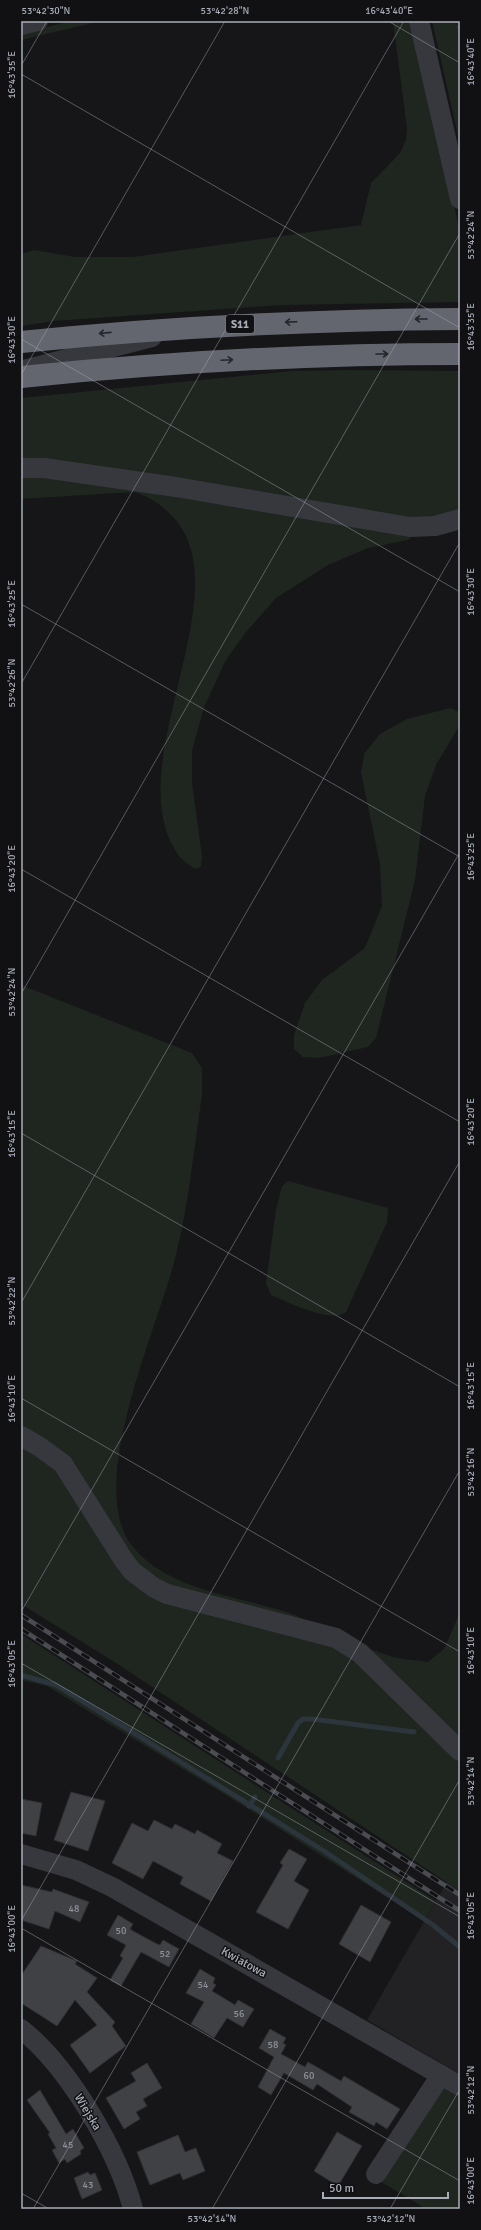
<svg xmlns="http://www.w3.org/2000/svg" width="481" height="2230" viewBox="0 0 481 2230" font-family="Signika,sans-serif">
	<style>
		.built { fill: #222225 }
		.green { fill: #1e261f }
		.lines { fill: none; stroke-linecap: round; stroke-linejoin: round }
		.stream { stroke: #2c353c; stroke-width: 5 }
		.building { fill: #404145; stroke: #303034 }
		.path { stroke: #3d3f44; stroke-width: 2.5; stroke-dasharray: 2 3; stroke-linecap: butt }
		.minor { stroke: #37383d; stroke-width: 20 }
		.highway { stroke: #63666e; stroke-width: 22 }
		.rail-casing { stroke: #4a4c52; stroke-width: 4.5 }
		.rail { stroke: #111113; stroke-width: 3; stroke-dasharray: 9; stroke-linecap: butt }
		.oneway { stroke: #26262a }
		.ticks { fill: none; stroke: #a8adb8; stroke-width: 1; stroke-opacity: 0.45 }
		.labels { text-anchor: middle; stroke-width: 3; stroke-linejoin: round; paint-order: stroke }
		.number-label { font-size: 10px; fill: #8e929b }
		.shield { fill: #111113; stroke: #7b7e86; stroke-width: 1 }
		.shield-label { font-size: 11px; font-weight: bold; fill: #a8adb8 }
		.street-label { font-size: 12px; fill: #a8adb8; stroke: #111113 }
		.neatline { fill: none; stroke: #a8adb8; stroke-width: 1.5 }
		.ticks-label { font-size: 10px; text-anchor: middle; fill: #a8adb8 }
	</style>
	<rect width="100%" height="100%" fill="#161618"/>
	<!-- built -->
	<polygon class="built" points="447,1882 460,1891 460,2074 367,2020"/>
	<!-- green -->
	<g class="green">
		<polygon points="70,21 101,21 21,40 21,34"/>
		<polygon points="393,21 411,21 460,231 460,302 282,305 54,321 21,326 21,254 34,250 75,257 133,257 361,225 371,183 400,153 406,140 407,128"/>
		<polygon points="432,21 460,21 460,144"/>
		<polygon points="349,370 460,371 460,508 438,517 416,518 21,460 21,398 291,371"/>
		<path d="M50 476 413 535 408 540 368 548 328 565 276 598 246 632 226 660 204 707 192 751V783L202 856 201 867 195 869C190 865 183 861 179 856 115 769 244 594 173 517 162 505 149 496 133 492L21 499V477Z"/>
		<polygon points="450,708 459,712 459,726 436,765 425,796 415,880 376,1038 368,1047 319,1058 303,1057 294,1049 294,1035 305,1003 322,980 365,948 382,906 380,864 361,773 364,754 380,734 407,719"/>
		<path d="M21 985 192 1053 202 1068V1095C194 1147 189 1203 176 1255 160 1323 83 1487 133 1547 168 1589 231 1595 280 1610 320 1623 356 1647 397 1658 407 1660 418 1660 428 1662L444 1649 458 1617 460 1606V1891L116 1663 21 1604Z"/>
		<path d="M288 1181 388 1208 387 1222 346 1312C330 1324 288 1302 271 1295L266 1283 276 1210 282 1186Z"/>
		<polygon points="21,1634 436,1901 424,1921 247,1808 47,1686 21,1680"/>
		<polygon points="440,2086 460,2098 460,2209 426,2209 380,2181"/>
	</g>
	<g class="lines">
		<!-- stream -->
		<g class="stream">
			<polyline points="21,1675 56,1685 105,1715 324,1851 433,1925 460,1947"/>
			<polyline points="278,1758 298,1723 303,1719 312,1719 414,1732"/>
			<polyline points="249,1806 255,1797"/>
		</g>
	</g>
	<!-- building -->
	<g class="building">
		<polygon points="71,1792 105,1801 88,1851 54,1840"/>
		<polygon points="21,1799 42,1803 36,1836 21,1833"/>
		<polygon points="154,1820 172,1829 175,1824 195,1834 197,1830 222,1844 217,1853 233,1861 211,1901 180,1884 183,1877 153,1861 143,1879 112,1863 132,1823 148,1831"/>
		<polygon points="289,1849 307,1859 294,1881 309,1890 288,1929 256,1912 283,1865 280,1863"/>
		<polygon points="21,1885 52,1892 53,1889 89,1902 80,1922 55,1911 49,1929 21,1920"/>
		<polygon points="361,1905 391,1922 370,1962 339,1944"/>
		<polygon points="118,1915 133,1924 130,1929 133,1931 157,1944 160,1945 163,1940 179,1949 169,1967 141,1952 121,1986 110,1980 123,1958 120,1956 126,1945 107,1935"/>
		<polygon points="41,1946 77,1961 75,1964 97,1978 87,1992 115,2022 112,2026 126,2046 90,2073 70,2045 97,2025 75,2000 57,2026 21,2003 21,1976"/>
		<polygon points="200,1969 215,1978 213,1983 216,1985 212,1991 235,2005 238,2000 254,2009 243,2027 227,2018 214,2038 191,2024 204,2002 186,1993"/>
		<polygon points="270,2029 286,2038 283,2043 286,2045 281,2054 305,2067 308,2062 341,2081 344,2076 400,2109 387,2129 376,2122 374,2126 349,2112 352,2107 317,2084 313,2090 284,2073 271,2095 258,2087 274,2057 259,2048"/>
		<polygon points="147,2063 162,2088 143,2099 147,2106 136,2112 140,2119 124,2129 106,2098 136,2081 131,2073"/>
		<polygon points="40,2090 66,2134 73,2129 84,2148 80,2151 81,2154 67,2163 65,2159 59,2163 52,2150 56,2148 48,2134 50,2133 27,2100"/>
		<polygon points="337,2132 362,2146 338,2186 314,2171"/>
		<polygon points="178,2135 185,2152 196,2148 205,2171 183,2180 180,2173 150,2185 137,2152"/>
		<polygon points="88,2172 90,2175 95,2173 102,2190 82,2199 74,2178"/>
	</g>
	<g class="lines">
		<!-- path -->
		<polyline class="path" points="458,21 460,37"/>
		<!-- minor -->
		<g class="minor">
			<polyline points="419,21 460,199"/>
			<polyline points="21,25 38,21"/>
			<polyline points="24,370 152,337"/>
			<polyline points="21,468 44,468 176,487 410,527 435,526 460,519"/>
			<polyline points="21,1436 40,1447 63,1464 123,1559 132,1571 153,1587 167,1594 336,1638 360,1653 460,1751"/>
			<polyline points="21,1854 76,1870 112,1887 460,2086"/>
			<path d="M21 2029C68 2066 118 2151 133 2209"/>
			<polyline points="376,2174 441,2075"/>
		</g>
		<!-- highway -->
		<g class="highway">
			<path d="M21 342C167 327 313 320 460 319"/>
			<path d="M21 377C167 362 313 354 460 354"/>
		</g>
		<!-- rail casing -->
		<g class="rail-casing">
			<g id="rail">
				<polyline points="21,1615 460,1895"/>
				<polyline points="21,1629 460,1911"/>
			</g>
		</g>
		<!-- rail -->
		<use href="#rail" class="rail"/>
	</g>
	<!-- one-way arrows -->
	<defs><path id="oneway-shaft" d="M-6 0H5M1.5-3L5.5 0L1.5 3" fill="none" stroke-width="1.6" stroke-linecap="round" stroke-linejoin="round"/></defs>
	<g class="oneway">
		<use href="#oneway-shaft" transform="translate(421 319) rotate(180)"/>
		<use href="#oneway-shaft" transform="translate(291 322) rotate(178)"/>
		<use href="#oneway-shaft" transform="translate(105 333) rotate(174)"/>
		<use href="#oneway-shaft" transform="translate(382 354)"/>
		<use href="#oneway-shaft" transform="translate(227 360) rotate(-3)"/>
	</g>
	<!-- ticks -->
	<path class="ticks" d="M388 21 460 63M21 66 47 21M21 74 460 328M21 339 460 592M21 375 225 21M21 604 460 857M21 684 404 21M21 869 460 1122M21 994 460 233M21 1133 460 1387M21 1303 460 542M21 1398 460 1652M21 1612 460 852M21 1663 460 1917M21 1921 460 1161M21 1928 460 2181M21 2193 49 2209M33 2209 460 1470M212 2209 460 1779M390 2209 460 2089"/>
	<g class="labels">
		<!-- number labels -->
		<g class="number-label">
			<text x="74" y="1912">48</text>
			<text x="121" y="1934">50</text>
			<text x="165" y="1957">52</text>
			<text x="203" y="1988">54</text>
			<text x="239" y="2017">56</text>
			<text x="273" y="2048">58</text>
			<text x="309" y="2079">60</text>
			<text x="68" y="2148">45</text>
			<text x="88" y="2188">43</text>
		</g>
		<!-- shield labels -->
		<rect class="shield" x="226" y="315" width="28" height="18" rx="3"/>
		<g class="shield-label">
			<text x="240" y="328">S11</text>
		</g>
		<!-- street labels -->
		<g class="street-label">
			<text transform="translate(244 1962) rotate(29)" y="4">Kwiatowa</text>
			<text transform="translate(88 2112) rotate(59)" y="4">Wiejska</text>
		</g>
	</g>
	<!-- border -->
	<rect width="481" height="2230" fill="none" stroke="#111113" stroke-width="44"/>
	<!-- scale -->
	<path d="M323 2192v6h125v-6" fill="none" stroke="#a8adb8" stroke-width="2"/>
	<text x="329" y="2192" font-size="12" fill="#a8adb8" stroke="#111113" stroke-width="3" paint-order="stroke">50 m</text>
	<rect x="22" y="22" width="437" height="2186" class="neatline"/>
	<g class="ticks-label">
		<text x="46" y="14">53°42'30"N</text>
		<text x="225" y="14">53°42'28"N</text>
		<text x="389" y="14">16°43'40"E</text>
		<text transform="translate(470 62) rotate(-90)" y="4">16°43'40"E</text>
		<text transform="translate(11 75) rotate(-90)" y="4">16°43'35"E</text>
		<text transform="translate(470 235) rotate(-90)" y="4">53°42'24"N</text>
		<text transform="translate(470 327) rotate(-90)" y="4">16°43'35"E</text>
		<text transform="translate(11 340) rotate(-90)" y="4">16°43'30"E</text>
		<text transform="translate(470 592) rotate(-90)" y="4">16°43'30"E</text>
		<text transform="translate(11 604) rotate(-90)" y="4">16°43'25"E</text>
		<text transform="translate(11 683) rotate(-90)" y="4">53°42'26"N</text>
		<text transform="translate(470 857) rotate(-90)" y="4">16°43'25"E</text>
		<text transform="translate(11 869) rotate(-90)" y="4">16°43'20"E</text>
		<text transform="translate(11 992) rotate(-90)" y="4">53°42'24"N</text>
		<text transform="translate(470 1122) rotate(-90)" y="4">16°43'20"E</text>
		<text transform="translate(11 1134) rotate(-90)" y="4">16°43'15"E</text>
		<text transform="translate(11 1301) rotate(-90)" y="4">53°42'22"N</text>
		<text transform="translate(470 1386) rotate(-90)" y="4">16°43'15"E</text>
		<text transform="translate(11 1399) rotate(-90)" y="4">16°43'10"E</text>
		<text transform="translate(470 1472) rotate(-90)" y="4">53°42'16"N</text>
		<text transform="translate(470 1651) rotate(-90)" y="4">16°43'10"E</text>
		<text transform="translate(11 1664) rotate(-90)" y="4">16°43'05"E</text>
		<text transform="translate(470 1781) rotate(-90)" y="4">53°42'14"N</text>
		<text transform="translate(470 1916) rotate(-90)" y="4">16°43'05"E</text>
		<text transform="translate(11 1929) rotate(-90)" y="4">16°43'00"E</text>
		<text transform="translate(470 2090) rotate(-90)" y="4">53°42'12"N</text>
		<text transform="translate(470 2181) rotate(-90)" y="4">16°43'00"E</text>
		<text x="212" y="2222">53°42'14"N</text>
		<text x="391" y="2222">53°42'12"N</text>
	</g>
</svg>
